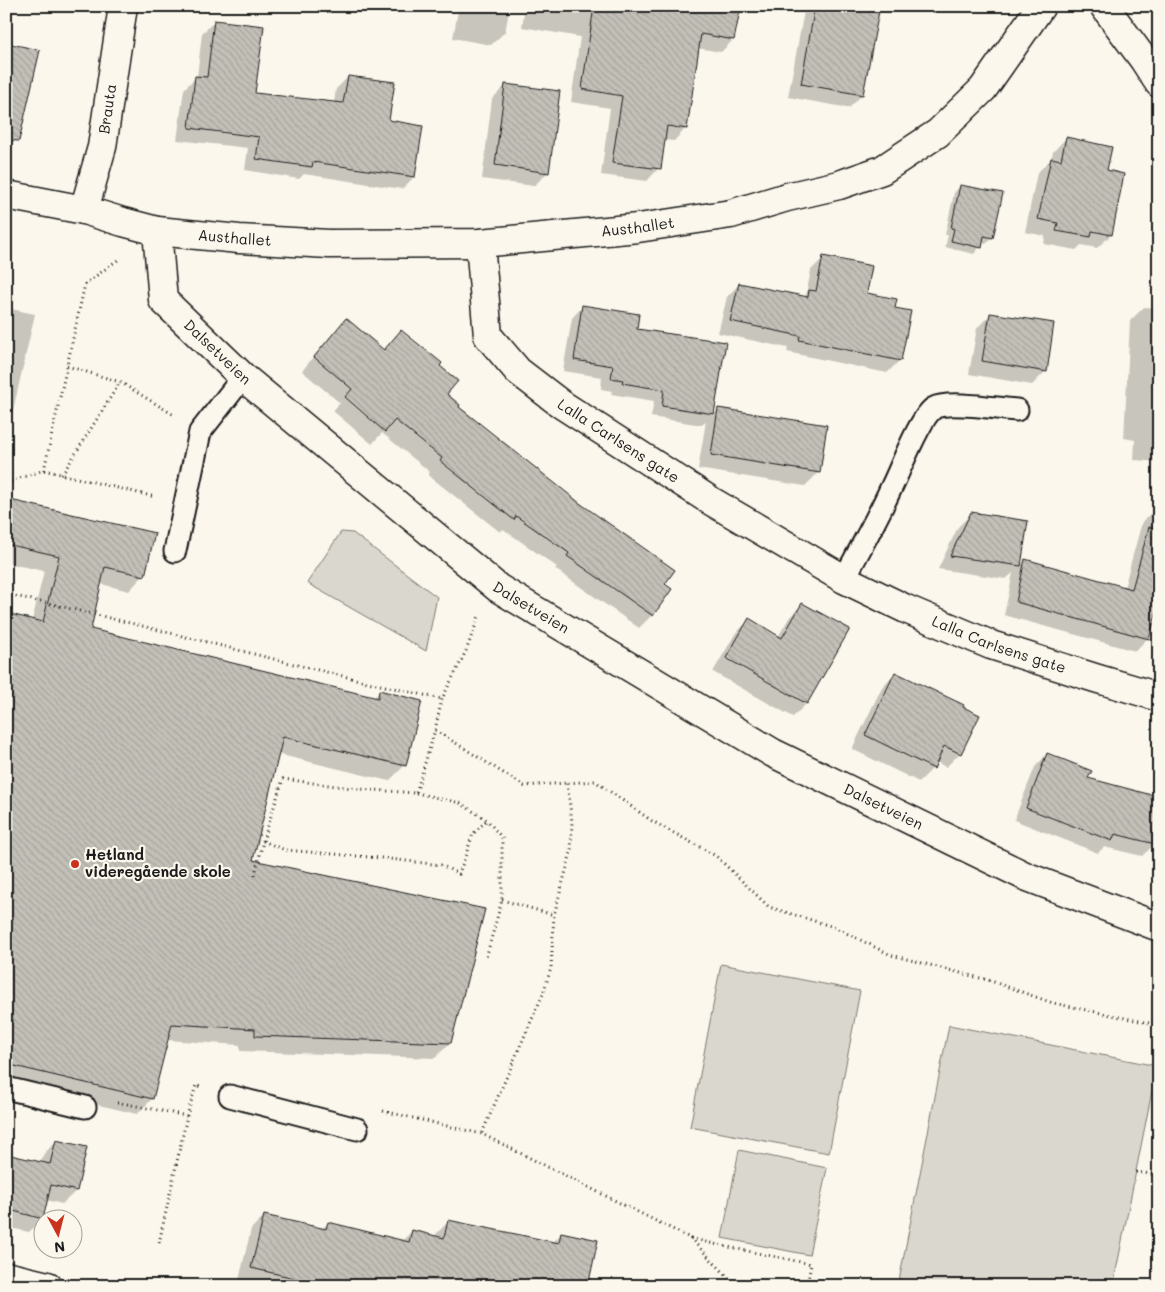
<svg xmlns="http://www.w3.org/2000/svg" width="1165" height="1292" viewBox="0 0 1165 1292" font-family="Mali,sans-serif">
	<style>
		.green { fill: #dad7ce; stroke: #7b7a75 }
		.shadow { fill: #0003 }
		.building { fill: url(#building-back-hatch); stroke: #1c1c1c }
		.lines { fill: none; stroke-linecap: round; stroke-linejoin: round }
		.lane-casing { stroke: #1c1c1c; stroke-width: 25 }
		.street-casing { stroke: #1c1c1c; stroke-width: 31 }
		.secondary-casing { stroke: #1c1c1c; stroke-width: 31 }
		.path { stroke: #1c1c1c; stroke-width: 3; stroke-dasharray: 1 4; stroke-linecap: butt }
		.lane { stroke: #fbf7ec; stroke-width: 21 }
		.street { stroke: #fbf7ec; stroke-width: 28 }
		.secondary { stroke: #fbf7ec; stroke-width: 28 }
		.poi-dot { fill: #c8321e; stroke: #fbf7ec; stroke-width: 2 }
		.labels { text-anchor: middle; stroke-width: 4.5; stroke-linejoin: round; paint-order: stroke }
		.street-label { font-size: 15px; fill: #1c1c1c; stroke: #fbf7ec }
		.poi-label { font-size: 15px; font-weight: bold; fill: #1c1c1c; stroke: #fbf7ec; text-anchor: start }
	</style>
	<defs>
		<pattern id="building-back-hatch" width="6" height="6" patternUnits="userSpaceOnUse" patternTransform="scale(1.25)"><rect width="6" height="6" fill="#c3c0b8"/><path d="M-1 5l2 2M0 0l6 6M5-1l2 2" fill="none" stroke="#a7a49e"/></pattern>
	</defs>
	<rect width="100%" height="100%" fill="#fbf7ec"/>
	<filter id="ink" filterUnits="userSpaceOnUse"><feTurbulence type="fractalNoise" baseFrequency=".02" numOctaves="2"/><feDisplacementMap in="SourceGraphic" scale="10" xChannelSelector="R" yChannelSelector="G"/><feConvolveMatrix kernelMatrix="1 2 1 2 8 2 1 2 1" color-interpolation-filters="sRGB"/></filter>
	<g filter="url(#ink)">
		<!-- green -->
		<g class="green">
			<polygon points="341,532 353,533 437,597 426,651 307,583"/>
			<polygon points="721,964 860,991 829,1153 690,1127"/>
			<polygon points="949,1025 1157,1066 1113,1286 898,1286"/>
			<polygon points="739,1150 827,1168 809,1255 722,1238"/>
		</g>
		<!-- shadow -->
		<g class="shadow">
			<polygon points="459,6 510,6 505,32 491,45 453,38"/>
			<polygon points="525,6 739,6 733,40 721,52 697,48 686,128 674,141 664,140 659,168 647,181 601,175 610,108 571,102 580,37 522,27"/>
			<polygon points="805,6 879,6 862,95 849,108 788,97"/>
			<polygon points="215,21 254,94 334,103 336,89 348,77 388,121 414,177 402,189 304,174 299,179 245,170 248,148 177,140 184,89 196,77 197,77 202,33"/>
			<polygon points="506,85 548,172 534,186 482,179 492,99"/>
			<polygon points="1066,138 1106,171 1111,235 1097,248 1081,245 1076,250 1044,244 1045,236 1025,232 1037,173 1051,159 1053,152"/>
			<polygon points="960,186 992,237 986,244 981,243 980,247 974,254 945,247 948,235 945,235 954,193"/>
			<polygon points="824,257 865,294 894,309 900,360 887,373 787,352 788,348 718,333 727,297 739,284 803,298 806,295 811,270"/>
			<polygon points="583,306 636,331 724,343 713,415 719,409 819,472 805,486 698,469 706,421 702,425 651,417 654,401 611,394 612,391 601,389 602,377 563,371 572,318"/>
			<polygon points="1144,307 1159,308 1159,462 1134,460 1135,440 1124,438 1130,321"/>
			<polygon points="6,308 35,314 6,441"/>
			<polygon points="990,315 1046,371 1032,385 969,374 977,328"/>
			<polygon points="346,320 383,351 402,331 439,366 445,395 457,407 663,584 652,615 639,628 555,569 557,567 503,529 500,532 428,475 430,472 382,433 372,444 333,411 340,403 302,371 333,333"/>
			<polygon points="6,501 144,575 129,591 101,584 90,630 373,698 380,692 420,701 404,766 389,781 277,754 252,861 450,1043 435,1058 240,1051 240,1045 167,1040 152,1099 137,1114 6,1083 6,614 32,621 44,571 6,563"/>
			<polygon points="1155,509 1159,510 1159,618 1154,616 1148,638 1135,651 1004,615 1013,573 1006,579 938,569 958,527 972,513 1027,522 1020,566 1025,561 1124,588 1142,522"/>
			<polygon points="802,604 848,630 806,704 793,717 713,672 735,634 749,620 778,637 789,618"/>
			<polygon points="895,673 960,753 946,767 936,762 933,768 919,782 852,749 882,687"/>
			<polygon points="1047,754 1086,779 1155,844 1142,856 1104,847 1098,853 1014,820 1035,767"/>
			<polygon points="56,1141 76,1191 62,1204 46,1200 42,1219 29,1232 6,1227 6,1155 41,1163 43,1155"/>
			<polygon points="264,1216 322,1229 328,1223 402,1241 412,1231 435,1237 436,1234 449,1221 552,1243 562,1233 586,1286 262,1286 239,1280 251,1229"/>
		</g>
		<!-- building -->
		<g class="building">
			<polygon points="594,6 741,6 734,40 701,34 687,129 667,126 661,169 612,163 622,96 582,89"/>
			<polygon points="815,6 880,6 863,95 801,84"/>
			<polygon points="214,20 264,26 255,93 343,103 348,76 395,82 389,120 423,126 415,177 313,162 312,167 256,159 259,137 189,128 195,76 207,77"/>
			<polygon points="6,43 40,50 19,141 6,140"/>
			<polygon points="505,84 560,91 549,173 495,165"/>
			<polygon points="1066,137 1112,147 1107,170 1124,174 1112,235 1092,231 1091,237 1056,231 1058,223 1038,219 1051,158 1061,160"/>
			<polygon points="960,185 1003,193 993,238 984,236 982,248 951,241 954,229 951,228"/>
			<polygon points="823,256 872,266 867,293 897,299 895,308 911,311 901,361 799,340 800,336 730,321 739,283 808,297 809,290 816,291"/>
			<polygon points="582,305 639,314 637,329 726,342 714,414 662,406 664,390 622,383 623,380 611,378 613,366 574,360"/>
			<polygon points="990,313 1054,323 1047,372 982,361"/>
			<polygon points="346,318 384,350 401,330 442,363 440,366 458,381 447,394 460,405 459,407 581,504 675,570 665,584 672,589 653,616 567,556 569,553 516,516 514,520 440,461 442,458 395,420 385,432 345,397 352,389 314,357"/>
			<polygon points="718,408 827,425 820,473 711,455"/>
			<polygon points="6,499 155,533 145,576 105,567 91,629 378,698 379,690 422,701 406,766 283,737 253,860 485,909 451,1043 255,1036 255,1029 172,1024 153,1099 6,1064 6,613 43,622 59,556 6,544"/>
			<polygon points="971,512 1028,521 1021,566 950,556"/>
			<polygon points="1149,527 1159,528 1159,604 1149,639 1016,602 1025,559 1132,589"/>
			<polygon points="802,603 850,629 807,704 726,658 749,618 782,638"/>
			<polygon points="895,672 964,705 963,707 980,715 961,754 944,746 934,769 865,735"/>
			<polygon points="1047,753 1092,771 1088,778 1159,797 1159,845 1115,834 1112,841 1026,808"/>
			<polygon points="56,1140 87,1147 77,1191 51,1185 43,1219 6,1209 6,1154 50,1164"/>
			<polygon points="264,1215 326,1229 328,1222 409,1242 412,1230 444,1238 448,1220 559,1243 561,1232 598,1240 588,1286 329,1286 251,1268"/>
		</g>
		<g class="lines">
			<!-- lane casing -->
			<g class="lane-casing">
				<g id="lane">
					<polyline points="175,551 200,432 243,377"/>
					<path d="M844 579C860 549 877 519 891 488 900 471 919 418 934 408 948 400 1000 409 1017 410"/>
					<polyline points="6,1088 85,1107"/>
					<polyline points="230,1096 357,1129"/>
				</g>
			</g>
			<!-- street casing -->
			<g class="street-casing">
				<g id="street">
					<polyline points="1104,6 1144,60 1159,83"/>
					<path id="s1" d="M6 195 84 210 123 222 157 231 163 300 243 377 498 588 773 753 1025 876 1159 927"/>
					<path id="s2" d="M84 210 102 147 123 6"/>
					<path id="s3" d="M157 231 239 239 329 244 480 243 638 228 731 214 787 197 839 185 882 170 938 133 983 89 1041 6"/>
					<path id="s4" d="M480 243 488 336 518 371 561 404 711 501 844 579 906 609 991 645 1095 678 1159 697"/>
				</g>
			</g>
			<!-- secondary casing -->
			<g class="secondary-casing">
				<polyline id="secondary" points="6,1276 48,1286"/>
			</g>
			<!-- path -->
			<g class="path">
				<polyline points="67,366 120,382"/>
				<polyline points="44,470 155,497"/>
				<polyline points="62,475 120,382 174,415"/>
				<polyline points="6,483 44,470 85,284 119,259"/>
				<path d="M6 594C152 626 296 667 442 699"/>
				<polyline points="435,730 524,786 595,781 652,821 716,856 769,907 834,927 891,955 988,980 1053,1003 1159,1025"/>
				<polyline points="416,793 460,803 487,820 502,838 502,900 486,958"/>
				<polyline points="263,841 285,850 381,858 441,865 459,874 473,834 487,820"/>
				<polyline points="255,875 263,841 283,779 359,789 416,793 435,730 442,699 466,651 479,616"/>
				<polyline points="502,900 554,915"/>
				<polyline points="117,1103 122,1103 187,1116"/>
				<polyline points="383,1111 482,1134 690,1238 718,1245 811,1264 807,1286"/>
				<polyline points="482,1133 543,994 551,968 554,915 571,852 572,822 567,783"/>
				<polyline points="1136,1172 1159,1175"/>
				<polyline points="690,1238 737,1286"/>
				<polyline points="159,1243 187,1116 196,1085 200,1087"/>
				<polyline points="1157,1286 1159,1259"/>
			</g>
			<!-- lane -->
			<use href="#lane" class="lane"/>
			<!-- street -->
			<use href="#street" class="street"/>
			<!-- secondary -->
			<use href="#secondary" class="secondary"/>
		</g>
	</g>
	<!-- markers -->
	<circle class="poi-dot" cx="75" cy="864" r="5"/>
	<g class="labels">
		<!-- street labels -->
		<g class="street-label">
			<text dy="5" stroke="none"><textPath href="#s2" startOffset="104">Brauta</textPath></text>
			<text dy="5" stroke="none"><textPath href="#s3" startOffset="482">Austhallet</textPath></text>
			<text dy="5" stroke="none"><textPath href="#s3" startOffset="78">Austhallet</textPath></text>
			<text dy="5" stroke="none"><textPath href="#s1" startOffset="300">Dalsetveien</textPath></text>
			<text dy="5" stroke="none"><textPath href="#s4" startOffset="262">Lalla Carlsens gate</textPath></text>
			<text dy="5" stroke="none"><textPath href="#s1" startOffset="705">Dalsetveien</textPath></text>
			<text dy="5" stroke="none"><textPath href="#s4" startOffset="695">Lalla Carlsens gate</textPath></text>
			<text dy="5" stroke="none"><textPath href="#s1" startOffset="1110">Dalsetveien</textPath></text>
		</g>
		<!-- poi labels -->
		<g class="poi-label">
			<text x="85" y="860">Hetland<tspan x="85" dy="17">videregående skole</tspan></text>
		</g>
	</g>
	<!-- margin -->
	<rect width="1165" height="1292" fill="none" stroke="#fbf7ec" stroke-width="25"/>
	<rect x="12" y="12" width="1140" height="1267" fill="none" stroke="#1c1c1c" stroke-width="2" filter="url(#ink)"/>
	<!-- north arrow -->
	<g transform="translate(58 1234) rotate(173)"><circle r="24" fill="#fbf7ec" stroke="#a29f99"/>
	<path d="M0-4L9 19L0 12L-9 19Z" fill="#c8321e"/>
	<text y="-8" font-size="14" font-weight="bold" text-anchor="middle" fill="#1c1c1c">N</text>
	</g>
</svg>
